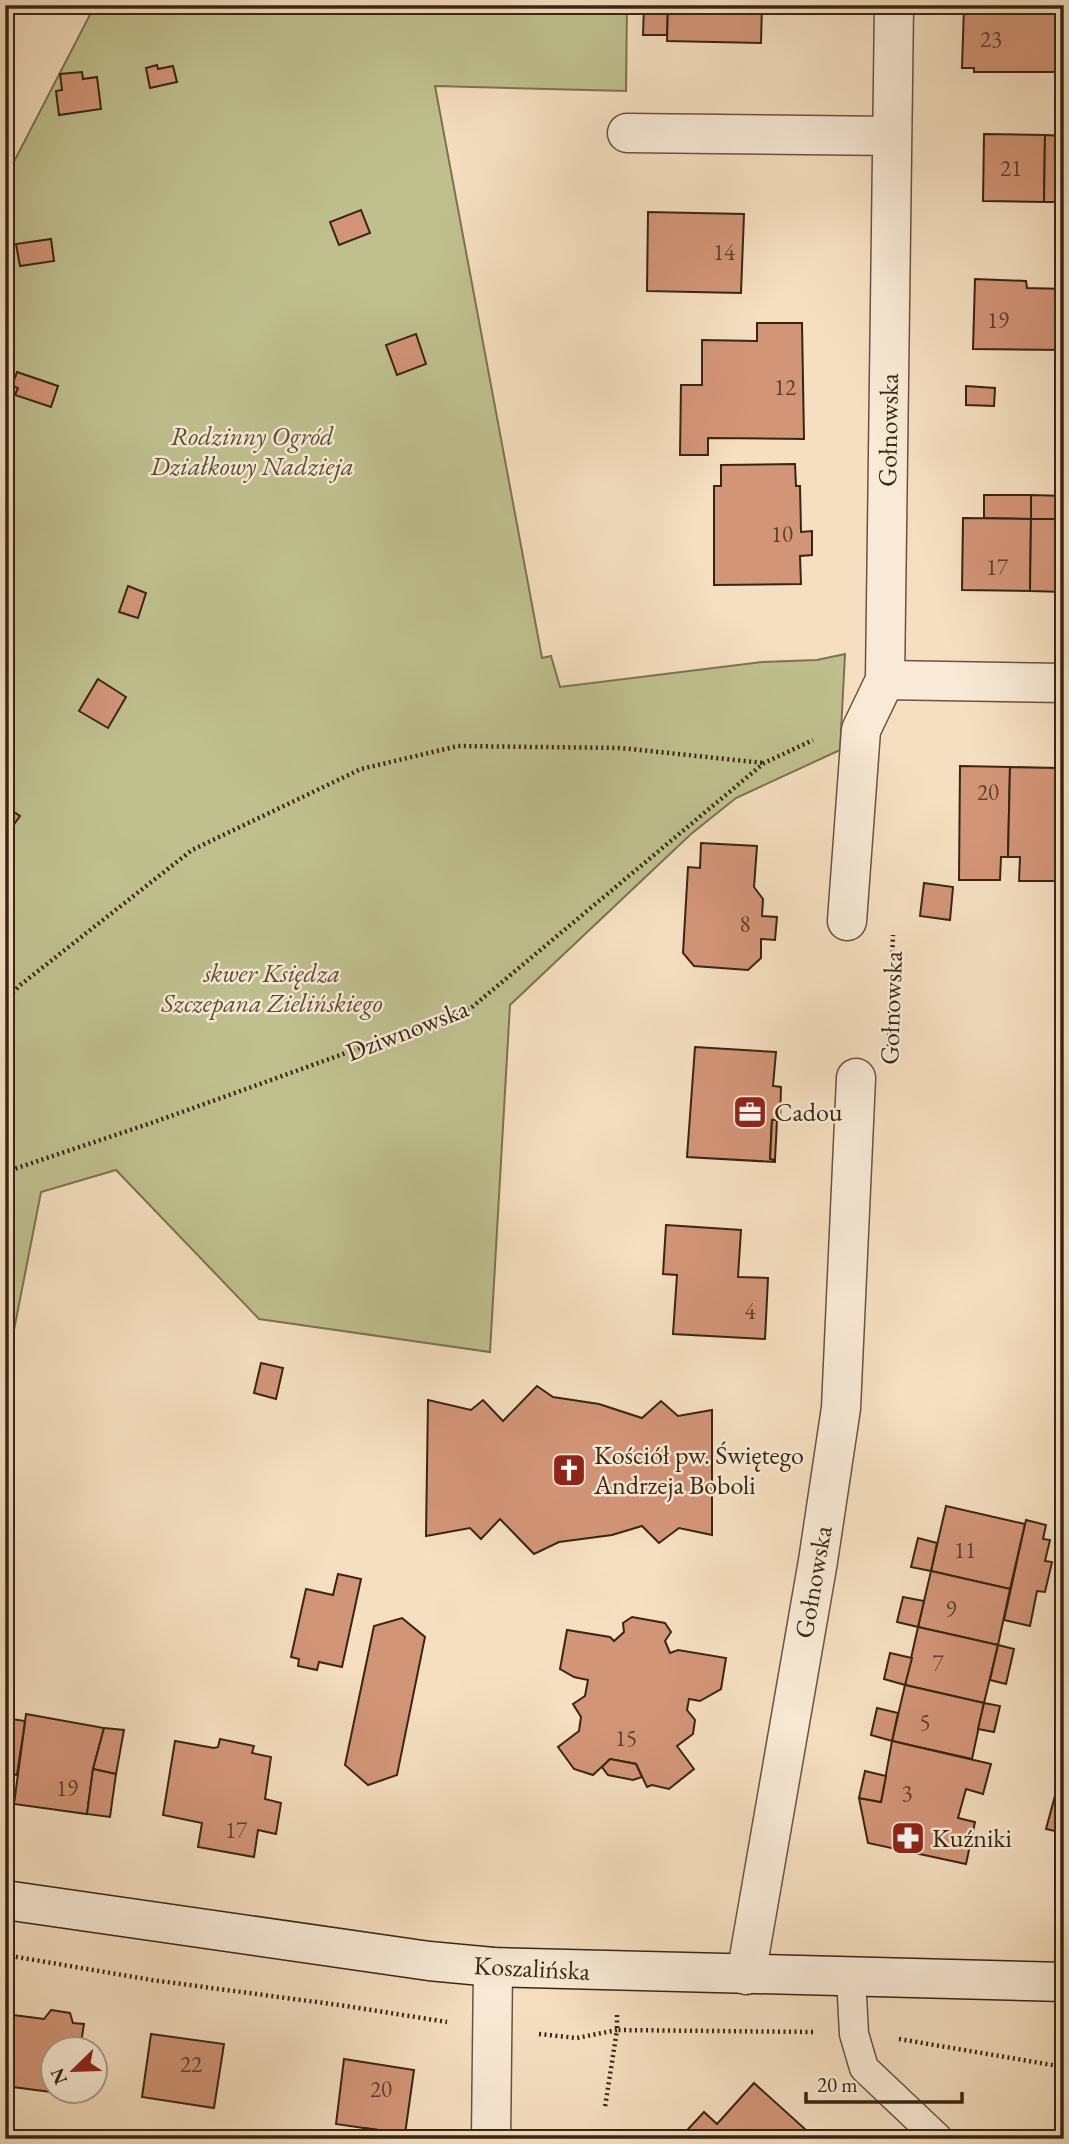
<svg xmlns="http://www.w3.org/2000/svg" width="1069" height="2144" viewBox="0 0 1069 2144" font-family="'EB Garamond',serif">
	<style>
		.green { fill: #c0c08f; stroke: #7c7350; stroke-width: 2 }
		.building { fill: #d39578; stroke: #392612; stroke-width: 2 }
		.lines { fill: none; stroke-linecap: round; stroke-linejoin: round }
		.lane-casing { stroke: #68543e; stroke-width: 31 }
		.street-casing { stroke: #68543e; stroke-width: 41 }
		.secondary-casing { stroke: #392612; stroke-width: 41 }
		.path { stroke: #392612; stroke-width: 4.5; stroke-dasharray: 2 3.5; stroke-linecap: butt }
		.lane { stroke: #f8ead6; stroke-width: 28 }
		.street { stroke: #f8ead6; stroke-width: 38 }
		.secondary { stroke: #f8ead6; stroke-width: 38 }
		.labels { text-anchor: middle; stroke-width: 5; stroke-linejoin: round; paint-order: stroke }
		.number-label { font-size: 23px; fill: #60422c }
		.street-label { font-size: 26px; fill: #392612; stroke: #f8ead6 }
		.park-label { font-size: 26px; font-style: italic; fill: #5b4c31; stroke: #f8ead6 }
		.poi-label { font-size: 26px; fill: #392612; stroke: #f8ead6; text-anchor: start }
	</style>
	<rect width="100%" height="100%" fill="#f5dfc0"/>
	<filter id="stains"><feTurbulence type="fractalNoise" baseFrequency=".00286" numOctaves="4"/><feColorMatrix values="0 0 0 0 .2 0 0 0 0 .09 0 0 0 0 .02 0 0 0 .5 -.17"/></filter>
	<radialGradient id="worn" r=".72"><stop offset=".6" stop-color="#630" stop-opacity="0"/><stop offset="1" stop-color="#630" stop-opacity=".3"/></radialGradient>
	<!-- green -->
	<polygon class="green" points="95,5 627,5 626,91 435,86 542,658 551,656 560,687 762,662 817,660 845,654 840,750 736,798 691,834 510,1005 490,1352 259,1319 116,1170 41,1192 5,1376 5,179"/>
	<!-- building -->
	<g class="building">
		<polygon points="644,5 668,5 667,35 643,35"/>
		<polygon points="668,5 762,5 761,43 667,41"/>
		<polygon points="964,5 1064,5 1064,72 974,72 974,68 962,68"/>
		<polygon points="157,65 158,69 173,66 177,82 150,88 146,68"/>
		<polygon points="82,72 83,79 97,77 101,109 59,115 56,91 62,90 60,74"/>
		<polygon points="984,134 1045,135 1044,202 983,201"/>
		<polygon points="1045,135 1064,136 1064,202 1044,202"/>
		<polygon points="361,210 370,233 339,245 330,222"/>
		<polygon points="648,212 744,214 741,293 647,291"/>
		<polygon points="51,239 54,261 20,266 16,244"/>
		<polygon points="975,279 1026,281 1027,288 1064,289 1064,350 973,349"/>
		<polygon points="757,323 802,323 804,439 708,438 708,455 680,455 681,385 702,385 702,340 757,341"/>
		<polygon points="416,334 426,364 397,375 386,345"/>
		<polygon points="17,372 58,386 51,407 15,395 18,388 12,386"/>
		<polygon points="966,386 995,388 994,406 966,405"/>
		<polygon points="795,464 796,486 800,486 801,532 812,531 812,555 800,556 801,584 714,585 714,486 721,486 721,465"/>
		<polygon points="984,495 1031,495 1031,519 984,518"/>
		<polygon points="1031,495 1064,496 1064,519 1031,519"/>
		<polygon points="963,518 1031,519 1030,591 962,590"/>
		<polygon points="1031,519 1064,519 1064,592 1030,591"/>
		<polygon points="128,586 146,593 138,618 119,612"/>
		<polygon points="98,679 126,697 108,728 79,711"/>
		<polygon points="960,766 1010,767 1008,857 1001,857 1000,880 959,880"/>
		<polygon points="1010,767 1058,768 1056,881 1019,881 1020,857 1008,857"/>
		<polygon points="5,806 20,816 5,837"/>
		<polygon points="701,843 757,846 754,887 763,899 762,916 777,917 775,940 761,939 761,958 748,970 694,966 683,953 688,867 700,868"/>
		<polygon points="924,883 953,887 950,920 920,916"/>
		<polygon points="695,1047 776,1052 773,1086 781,1087 780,1121 772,1120 770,1159 775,1160 775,1162 687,1157"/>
		<polygon points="772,1120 777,1120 775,1160 770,1159"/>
		<polygon points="666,1225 741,1230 738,1277 768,1278 765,1339 673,1334 677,1275 663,1274"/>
		<polygon points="261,1363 283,1368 276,1399 254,1393"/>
		<polygon points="537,1386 553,1397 599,1404 642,1418 661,1401 678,1416 712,1410 712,1535 679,1528 659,1543 642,1526 612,1535 559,1542 534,1554 500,1519 481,1539 470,1528 426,1536 428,1400 471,1410 483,1400 503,1421"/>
		<polygon points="946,1506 1025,1524 1010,1589 931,1571"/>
		<polygon points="1026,1520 1046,1525 1043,1539 1050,1540 1045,1561 1052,1562 1045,1592 1037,1591 1030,1626 1004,1620"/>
		<polygon points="918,1538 937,1543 931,1571 911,1567"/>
		<polygon points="931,1571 1010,1589 998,1645 918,1627"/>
		<polygon points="338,1574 361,1579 342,1667 319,1662 317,1670 298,1666 299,1659 291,1657 306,1589 333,1595"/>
		<polygon points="903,1597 924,1601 918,1627 897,1622"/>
		<polygon points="632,1617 665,1623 671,1632 665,1641 670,1653 678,1650 726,1658 721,1689 700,1701 689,1699 687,1710 695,1720 693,1734 677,1746 694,1769 669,1789 652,1785 647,1787 636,1764 610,1759 593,1775 574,1769 558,1747 579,1731 581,1717 573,1704 585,1696 588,1680 574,1677 560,1669 567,1630 610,1637 614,1641 624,1632 623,1623"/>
		<polygon points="402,1618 425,1637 397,1775 368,1785 345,1765 374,1626"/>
		<polygon points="918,1627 998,1645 984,1703 905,1685"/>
		<polygon points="998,1645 1014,1649 1006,1684 990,1680"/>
		<polygon points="890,1653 912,1658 905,1685 884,1679"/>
		<polygon points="905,1685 984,1703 972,1759 892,1741"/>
		<polygon points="984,1703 1000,1706 994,1732 978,1729"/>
		<polygon points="877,1708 898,1713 892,1741 871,1735"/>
		<polygon points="26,1714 104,1728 93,1769 87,1814 14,1804"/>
		<polygon points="5,1718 25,1721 17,1775 5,1773"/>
		<polygon points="104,1728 124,1730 116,1774 93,1769"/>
		<polygon points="220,1739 254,1746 252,1753 271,1757 265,1799 281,1803 276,1834 258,1830 254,1857 198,1847 202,1823 163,1815 175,1741 214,1748 218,1747"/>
		<polygon points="892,1741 991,1764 983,1794 966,1789 958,1818 975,1822 966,1864 868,1843 859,1798 881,1802"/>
		<polygon points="610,1759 636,1764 642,1777 633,1780 608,1775 602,1767"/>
		<polygon points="93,1769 116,1774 110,1817 87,1814"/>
		<polygon points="865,1771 886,1776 881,1802 859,1798"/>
		<polygon points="1059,1781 1064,1782 1064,1833 1046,1829"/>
		<polygon points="51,2010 70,2013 73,2023 84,2024 80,2050 52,2050 52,2092 75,2092 74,2095 5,2086 5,2014 44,2019"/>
		<polygon points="151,2034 224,2044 214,2108 142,2097"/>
		<polygon points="81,2048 100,2050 94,2089 94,2050 80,2050"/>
		<polygon points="344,2059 414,2070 405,2134 336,2124"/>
		<polygon points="754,2083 816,2139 679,2139 704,2112 717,2124"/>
		<polygon points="75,2092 94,2092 93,2097 74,2095"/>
		<polygon points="364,2128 403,2133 402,2139 362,2139"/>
	</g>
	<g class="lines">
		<!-- lane casing -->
		<g class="lane-casing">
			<polyline id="lane" points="851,1977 854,2034 864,2068 939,2139"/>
		</g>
		<!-- street casing -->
		<g class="street-casing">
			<g id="street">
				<polyline points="627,133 891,136"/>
				<polyline points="885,680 1064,683"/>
				<polyline points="847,921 861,730 885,680 894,5"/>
				<polyline points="746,1975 818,1561 841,1408 856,1078"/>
				<polyline points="491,2139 493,1967"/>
			</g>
		</g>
		<!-- secondary casing -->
		<g class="secondary-casing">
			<polyline id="secondary" points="5,1900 429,1961 493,1967 1064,1982"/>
		</g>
		<!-- path -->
		<g class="path">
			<polyline points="5,1001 19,986 192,850 361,769 458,746 621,748 764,763"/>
			<polyline points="889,1046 893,935"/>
			<polyline points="5,1172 157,1121 471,1008 764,763 813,740"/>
			<polyline points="5,1955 152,1980 346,2006 447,2022"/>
			<polyline points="617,2015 617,2030 814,2032"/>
			<polyline points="539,2034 577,2038 617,2030 605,2107"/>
			<polyline points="899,2039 1064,2067"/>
		</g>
		<!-- lane -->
		<use href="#lane" class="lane"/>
		<!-- street -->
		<use href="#street" class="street"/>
		<!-- secondary -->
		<use href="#secondary" class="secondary"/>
	</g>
	<!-- icons -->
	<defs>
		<g id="office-square" transform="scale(1.75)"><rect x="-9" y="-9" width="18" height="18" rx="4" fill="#8f2418" stroke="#f8ead6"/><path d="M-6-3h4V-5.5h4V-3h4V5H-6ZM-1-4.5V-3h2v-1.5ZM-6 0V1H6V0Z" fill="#fff"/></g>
		<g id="church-square" transform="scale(1.75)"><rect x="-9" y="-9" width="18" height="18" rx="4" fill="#8f2418" stroke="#f8ead6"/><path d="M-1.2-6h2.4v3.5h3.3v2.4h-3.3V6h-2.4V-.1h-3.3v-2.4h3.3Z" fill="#fff"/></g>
		<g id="pharmacy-square" transform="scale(1.75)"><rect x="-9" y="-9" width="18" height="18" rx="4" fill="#8f2418" stroke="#f8ead6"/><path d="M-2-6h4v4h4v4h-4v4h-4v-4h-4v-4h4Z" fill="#fff"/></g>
	</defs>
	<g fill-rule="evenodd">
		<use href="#office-square" x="750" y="1112"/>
		<use href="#church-square" x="569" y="1470"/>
		<use href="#pharmacy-square" x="908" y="1838"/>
	</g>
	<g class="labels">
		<!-- number labels -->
		<g class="number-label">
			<text x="991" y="47">23</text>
			<text x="1011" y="176">21</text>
			<text x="724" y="260">14</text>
			<text x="998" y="328">19</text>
			<text x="785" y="395">12</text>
			<text x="782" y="542">10</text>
			<text x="997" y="575">17</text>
			<text x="988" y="800">20</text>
			<text x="745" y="932">8</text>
			<text x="750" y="1319">4</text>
			<text x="965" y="1558">11</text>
			<text x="951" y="1617">9</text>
			<text x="938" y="1671">7</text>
			<text x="925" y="1730">5</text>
			<text x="626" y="1746">15</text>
			<text x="67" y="1796">19</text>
			<text x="907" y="1801">3</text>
			<text x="236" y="1838">17</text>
			<text x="191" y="2072">22</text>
			<text x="381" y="2097">20</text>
		</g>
		<!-- street labels -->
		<g class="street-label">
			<text transform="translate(888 430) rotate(-89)" y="9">Gołnowska</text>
			<text transform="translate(891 1008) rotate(-88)" y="9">Gołnowska</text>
			<text transform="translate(407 1030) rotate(-21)" y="9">Dziwnowska</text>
			<text transform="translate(813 1582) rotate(-80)" y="9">Gołnowska</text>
			<text transform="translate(532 1968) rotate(3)" y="9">Koszalińska</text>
		</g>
		<!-- park labels -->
		<g class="park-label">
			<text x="252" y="445">Rodzinny Ogród<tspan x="252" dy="30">Działkowy Nadzieja</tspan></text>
			<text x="272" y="982">skwer Księdza<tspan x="272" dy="30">Szczepana Zielińskiego</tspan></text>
		</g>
		<!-- poi labels -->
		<g class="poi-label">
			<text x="774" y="1121">Cadou</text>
			<text x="594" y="1464">Kościół pw. Świętego<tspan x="594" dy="30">Andrzeja Boboli</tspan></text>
			<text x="932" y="1847">Kuźniki</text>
		</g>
	</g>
	<!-- margin -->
	<rect width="1069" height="2144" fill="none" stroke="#f5dfc0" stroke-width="28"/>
	<rect x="7" y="7" width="1055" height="2130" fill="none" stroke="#392612" stroke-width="3.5"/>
	<rect x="14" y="14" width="1041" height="2116" fill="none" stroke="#392612" stroke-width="2"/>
	<!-- north arrow -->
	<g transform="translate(74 2070) rotate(247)"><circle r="33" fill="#f8ead6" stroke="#ac9c88" stroke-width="2"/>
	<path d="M0-5L12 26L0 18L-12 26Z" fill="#8f2418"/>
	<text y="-10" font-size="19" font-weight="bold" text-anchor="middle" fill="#392612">N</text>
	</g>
	<!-- scale -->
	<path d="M806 2092v10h156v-10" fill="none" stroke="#392612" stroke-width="3.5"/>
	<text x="817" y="2092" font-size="21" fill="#392612" stroke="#f8ead6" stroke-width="5" paint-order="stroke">20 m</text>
	<rect width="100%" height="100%" filter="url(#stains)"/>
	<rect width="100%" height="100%" fill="url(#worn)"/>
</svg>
